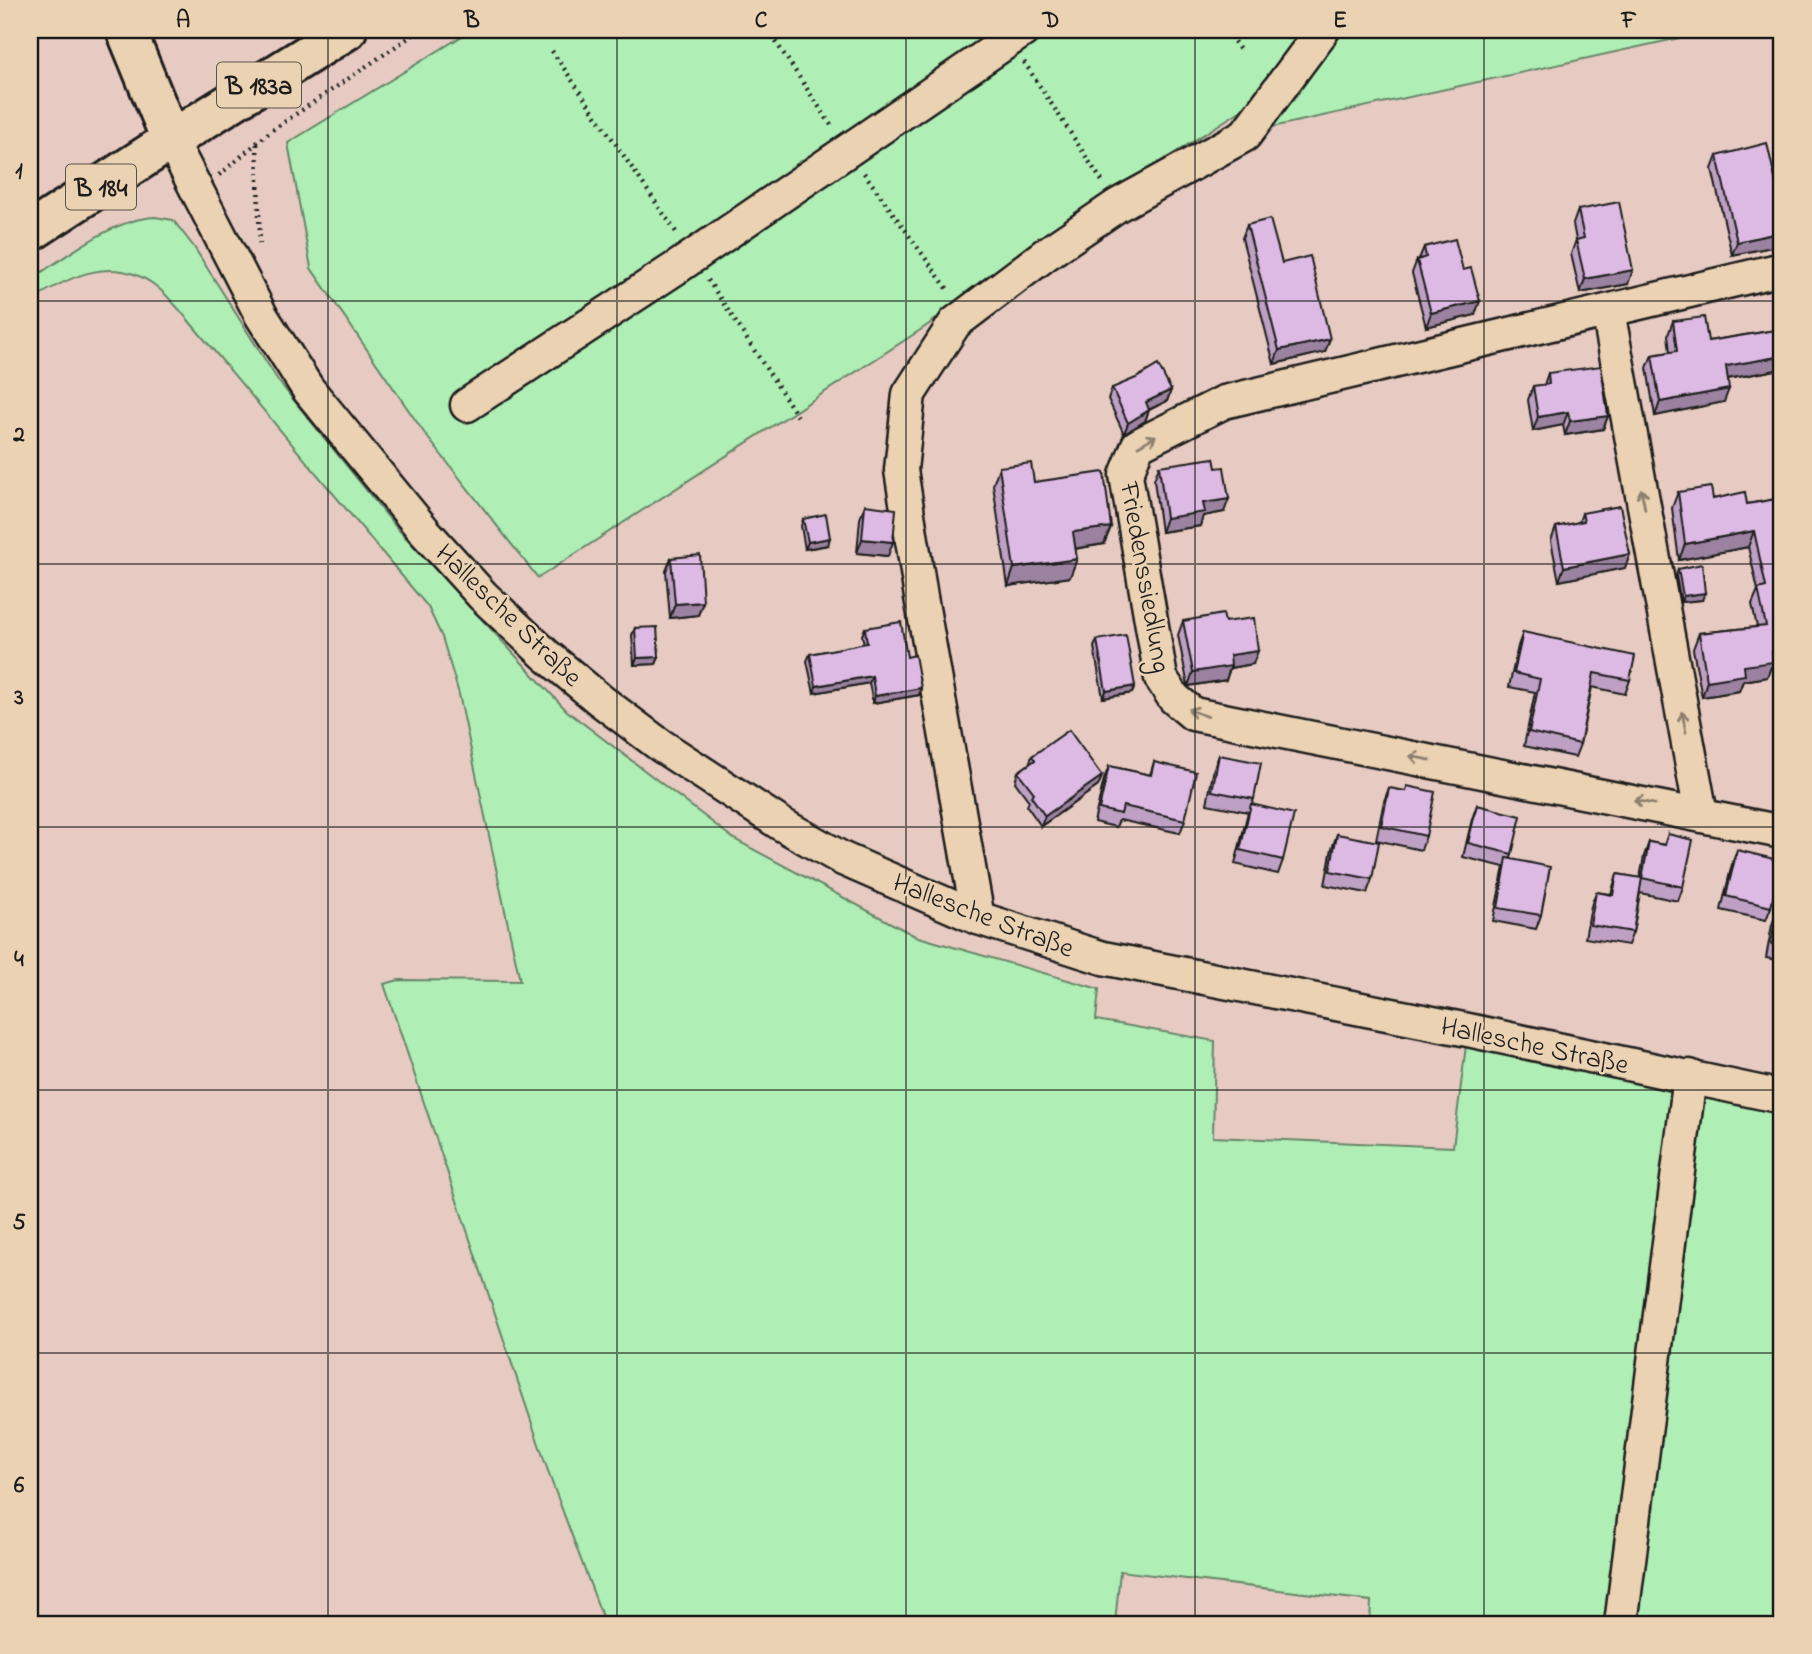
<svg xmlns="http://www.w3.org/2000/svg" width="1812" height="1654" viewBox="0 0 1812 1654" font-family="'Indie Flower',sans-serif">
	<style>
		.green { fill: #afeeb5; stroke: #668568; stroke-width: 2 }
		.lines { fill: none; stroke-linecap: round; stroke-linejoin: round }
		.minor-casing { stroke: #1c1c1c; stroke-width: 37 }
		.major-casing { stroke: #1c1c1c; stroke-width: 44 }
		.path { stroke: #1c1c1c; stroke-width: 4.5; stroke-dasharray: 2 5; stroke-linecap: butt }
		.minor { stroke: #ebd2b3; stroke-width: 32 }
		.major { stroke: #ebd2b3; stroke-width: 38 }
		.wall { fill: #bea0c4; stroke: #1c1c1c; stroke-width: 2 }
		.shaded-wall { fill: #9b82a0; stroke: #1c1c1c; stroke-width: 2 }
		.building { fill: #ddbae4; stroke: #1c1c1c; stroke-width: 2 }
		.oneway { stroke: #8e806f }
		.grid { fill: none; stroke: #1c1c1c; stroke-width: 2; stroke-opacity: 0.55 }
		.labels { text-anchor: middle; stroke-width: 5; stroke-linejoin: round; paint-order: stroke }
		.shield { fill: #ebd2b3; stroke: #5a5349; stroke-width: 2 }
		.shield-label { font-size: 26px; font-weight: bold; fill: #1c1c1c }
		.street-label { font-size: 28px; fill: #1c1c1c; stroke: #ebd2b3 }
		.neatline { fill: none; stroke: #1c1c1c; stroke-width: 2.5 }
		.grid-label { font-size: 23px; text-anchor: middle; font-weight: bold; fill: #1c1c1c }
	</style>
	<rect width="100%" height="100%" fill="#e7cbc2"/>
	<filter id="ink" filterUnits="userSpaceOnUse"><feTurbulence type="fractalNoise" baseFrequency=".0143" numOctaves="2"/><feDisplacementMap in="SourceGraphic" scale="14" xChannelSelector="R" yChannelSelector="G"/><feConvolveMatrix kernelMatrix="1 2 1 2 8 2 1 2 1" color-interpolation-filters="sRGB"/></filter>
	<g filter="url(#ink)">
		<!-- green -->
		<g class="green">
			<polygon points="472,30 1309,30 1251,104 1117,190 922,329 538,578 425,434 311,268 288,143"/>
			<polygon points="1334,30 1716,30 1259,130"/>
			<path d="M155 217 173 220 194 247 279 382 396 527 567 711 734 839 915 936 1099 989 1096 1020 1215 1041 1213 1137 1453 1147 1468 1030 1782 1098V1624H1650L1622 1617 1621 1624H1370L1371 1601 1120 1571 1115 1624H605L550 1477 384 984 399 980 520 981 459 694 442 637 428 607 184 315C176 306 167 295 157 287 115 254 71 275 30 301V280C66 257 112 219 155 217Z"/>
		</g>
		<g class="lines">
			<!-- minor casing -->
			<g class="minor-casing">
				<g id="minor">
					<polyline points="171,140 261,315 308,389 426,533 483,596 546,655 600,700 660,745 781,824 843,859 978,918 1103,958 1468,1030 1782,1097"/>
					<polyline points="1782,269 1224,402 1138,445 1126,475 1161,678 1174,698 1193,714 1782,832"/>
					<polyline points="1608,311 1701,814"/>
					<polyline points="467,405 679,266 1024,30"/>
					<polyline points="978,918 921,597 901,470 909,394 955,323 1046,254 1118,205 1245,135 1323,30"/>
					<polyline points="1621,1624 1690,1076"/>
				</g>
			</g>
			<!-- major casing -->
			<g class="major-casing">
				<g id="major">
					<polyline points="126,30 171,140"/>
					<polyline points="30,232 171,140 347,30"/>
				</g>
			</g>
			<!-- path -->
			<g class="path">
				<polyline points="768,30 833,128"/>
				<polyline points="1226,30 1240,50"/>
				<polyline points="552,51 676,232"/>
				<polyline points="1024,62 1102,181"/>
				<polyline points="257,144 260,248"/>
				<polyline points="864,173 949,291"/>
				<polyline points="219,175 271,131 420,30"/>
				<polyline points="708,280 800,420"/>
			</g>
			<!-- minor -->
			<use href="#minor" class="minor"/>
			<!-- major -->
			<use href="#major" class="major"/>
		</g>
		<!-- wall -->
		<g class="wall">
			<polygon points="1717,156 1782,210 1782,245 1732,255 1712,169"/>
			<polygon points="1578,210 1628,284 1580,293 1571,254 1576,240 1573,224"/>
			<polygon points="1247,225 1282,263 1325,352 1274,364 1242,238"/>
			<polygon points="1424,247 1475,315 1426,327 1412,273 1417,260 1419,259"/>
			<polygon points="1673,321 1708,341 1782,329 1782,369 1728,379 1724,402 1655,416 1647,368 1652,355 1670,352 1668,335"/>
			<polygon points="1548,373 1608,416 1603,429 1565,435 1563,425 1533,431 1528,400 1533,386 1544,385"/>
			<polygon points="1112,388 1171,390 1167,401 1149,410 1145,421 1124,434 1108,399"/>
			<polygon points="1159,466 1224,512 1203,516 1200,526 1161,532 1154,480"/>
			<polygon points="999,467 1034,482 1104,544 1075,549 1070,577 1008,586 993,485"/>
			<polygon points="1678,492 1747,504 1782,498 1771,667 1767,677 1743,681 1739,691 1702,697 1693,649 1699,633 1757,627 1752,604 1758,590 1748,547 1679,560 1672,508"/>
			<polygon points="865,505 888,556 857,553 860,519"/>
			<polygon points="1582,513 1630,554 1625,568 1559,581 1551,541 1556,527 1579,522"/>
			<polygon points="803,519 828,545 805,549 801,526"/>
			<polygon points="671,558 703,602 698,615 670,618 666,571"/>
			<polygon points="1678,569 1702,600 1681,602 1676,576"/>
			<polygon points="1183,621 1225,622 1253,664 1230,668 1226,680 1188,686 1178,635"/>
			<polygon points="635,628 659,657 656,664 634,665 632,635"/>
			<polygon points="865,628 907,657 921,688 919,695 873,703 869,683 814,693 807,661 810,654 864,644 862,635"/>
			<polygon points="1523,632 1630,680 1625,694 1592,687 1580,744 1575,757 1524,746 1535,692 1509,687 1518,646"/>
			<polygon points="1097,640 1135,686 1132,693 1103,698 1094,647"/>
			<polygon points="1219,755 1254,799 1252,804 1283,860 1278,874 1235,864 1248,812 1207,804 1214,768"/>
			<polygon points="1032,756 1102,776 1098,786 1041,826 1027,806 1029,801 1015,782 1018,772 1029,764"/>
			<polygon points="1154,762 1185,820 1180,833 1119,820 1116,827 1094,822 1104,779 1109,766 1150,775"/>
			<polygon points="1389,788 1426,836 1421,850 1376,840 1384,801"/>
			<polygon points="1477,805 1512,854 1510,859 1541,915 1536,929 1493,921 1504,867 1463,857 1472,819"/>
			<polygon points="1337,834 1372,879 1367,893 1325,885 1332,848"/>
			<polygon points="1668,834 1683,887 1678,901 1640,893 1633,932 1628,945 1585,938 1591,906 1596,892 1611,894 1617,874 1640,878 1644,856 1649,842 1664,845"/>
			<polygon points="1737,850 1771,907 1766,920 1721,910 1732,864"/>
			<polygon points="1777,911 1782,913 1782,961 1766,958 1772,925"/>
		</g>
		<!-- shaded-wall -->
		<g class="shaded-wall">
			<polygon points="1782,232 1782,245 1732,255 1737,242"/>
			<polygon points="1633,270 1628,284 1580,293 1585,279"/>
			<polygon points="1480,301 1475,315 1426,327 1431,313"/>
			<polygon points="1330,339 1325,352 1274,364 1279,350"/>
			<polygon points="1782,356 1782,369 1721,380 1726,366"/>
			<polygon points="1729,389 1724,402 1655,416 1660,402"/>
			<polygon points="1171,390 1167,401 1142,413 1146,402"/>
			<polygon points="1149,410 1145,421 1124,434 1128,423"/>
			<polygon points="1568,412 1563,425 1533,431 1538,417"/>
			<polygon points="1608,416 1603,429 1565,435 1570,421"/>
			<polygon points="1229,499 1224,512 1203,516 1200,526 1161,532 1166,518 1203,503"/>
			<polygon points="1111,527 1104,544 1066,550 1073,532"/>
			<polygon points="1754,531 1748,547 1679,560 1685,544"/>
			<polygon points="830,538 828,545 805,549 808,542"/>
			<polygon points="862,539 893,542 888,556 857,553"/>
			<polygon points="1630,554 1625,568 1559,581 1564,567"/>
			<polygon points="1077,559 1070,577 1008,586 1014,568"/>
			<polygon points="1705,593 1702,600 1681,602 1683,596"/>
			<polygon points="703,602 698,615 670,618 675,604"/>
			<polygon points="1782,650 1782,664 1771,667 1767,677 1743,681 1739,691 1702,697 1707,681 1744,666 1772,652"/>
			<polygon points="1258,651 1253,664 1230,668 1226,680 1188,686 1193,672 1230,655"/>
			<polygon points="659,657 656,664 634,665 637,658"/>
			<polygon points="872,676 869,683 814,693 816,686"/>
			<polygon points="1135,686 1132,693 1103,698 1106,691"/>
			<polygon points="921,688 919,695 873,703 875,696"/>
			<polygon points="1102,776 1098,786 1041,826 1045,816"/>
		</g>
		<!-- building -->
		<g class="building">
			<polygon points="1767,143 1782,210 1782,232 1737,242 1717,156"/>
			<polygon points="1619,202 1633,270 1585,279 1576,240 1584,238 1578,210"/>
			<polygon points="1270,219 1282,263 1310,256 1330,339 1279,350 1247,225"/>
			<polygon points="1455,239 1463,270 1471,268 1480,301 1431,313 1417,260 1426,257 1424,247"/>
			<polygon points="1704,317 1708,341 1782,329 1782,356 1726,366 1729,389 1660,402 1652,355 1677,351 1673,321"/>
			<polygon points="1158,365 1171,390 1146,402 1149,410 1128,423 1112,388 1136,378"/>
			<polygon points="1601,366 1608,416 1570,421 1568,412 1538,417 1533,386 1549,384 1548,373"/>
			<polygon points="1214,458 1216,468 1224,467 1229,499 1203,503 1205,512 1166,518 1159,466"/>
			<polygon points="1031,463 1034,482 1104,472 1111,527 1073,532 1077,559 1014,568 999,467"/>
			<polygon points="1711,487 1713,499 1745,492 1747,504 1782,498 1782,535 1781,535 1782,542 1782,650 1772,652 1773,662 1744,666 1745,675 1707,681 1699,633 1766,626 1758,589 1766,587 1754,531 1685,544 1678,492"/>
			<polygon points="865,505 896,509 893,542 862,539"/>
			<polygon points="1620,506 1630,554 1564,567 1556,527 1584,521 1582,513"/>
			<polygon points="826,514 830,538 808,542 803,519"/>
			<polygon points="700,555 703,602 675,604 671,558"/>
			<polygon points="1702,564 1705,593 1683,596 1678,569"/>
			<polygon points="1223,614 1225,622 1254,618 1258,651 1230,655 1231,666 1193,672 1183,621"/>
			<polygon points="901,622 907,657 915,655 921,688 875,696 872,676 816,686 810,654 867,643 865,628"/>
			<polygon points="657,627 659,657 637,658 635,628"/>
			<polygon points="1523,632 1635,656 1630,680 1594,673 1580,744 1529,732 1540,679 1514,673"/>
			<polygon points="1126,635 1135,686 1106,691 1097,640"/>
			<polygon points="1069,730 1102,776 1045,816 1031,796 1034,793 1018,772 1035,760 1032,756"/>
			<polygon points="1219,755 1261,763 1254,799 1212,791"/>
			<polygon points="1154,762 1196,772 1185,820 1123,806 1121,814 1099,809 1109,766 1151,775"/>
			<polygon points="1407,786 1435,792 1426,836 1381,826 1389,788 1406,791"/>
			<polygon points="1251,804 1294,814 1283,860 1240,850"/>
			<polygon points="1477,805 1521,816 1512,854 1468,843"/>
			<polygon points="1337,834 1379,842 1372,879 1330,871"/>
			<polygon points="1668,834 1693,840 1683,887 1642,878 1649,842 1665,845"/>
			<polygon points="1737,850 1782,861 1771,907 1726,896"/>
			<polygon points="1507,858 1550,867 1541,915 1498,908"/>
			<polygon points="1617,874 1642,878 1633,932 1590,925 1596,892 1613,895"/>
			<polygon points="1777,911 1782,913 1782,947 1771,944"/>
		</g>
		<!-- one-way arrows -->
		<defs><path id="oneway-shaft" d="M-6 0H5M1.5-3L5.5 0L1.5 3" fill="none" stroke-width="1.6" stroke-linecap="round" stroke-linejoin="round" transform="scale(1.75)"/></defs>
		<g class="oneway">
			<use href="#oneway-shaft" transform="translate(1147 441) rotate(-30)"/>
			<use href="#oneway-shaft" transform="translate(1643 499) rotate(-101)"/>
			<use href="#oneway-shaft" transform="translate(1198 713) rotate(-160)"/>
			<use href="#oneway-shaft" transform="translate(1684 722) rotate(-101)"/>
			<use href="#oneway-shaft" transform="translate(1420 758) rotate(-169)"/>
			<use href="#oneway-shaft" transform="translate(1644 802) rotate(-169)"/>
		</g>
	</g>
	<!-- grid -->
	<path class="grid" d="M328 30V1624M617 30V1624M906 30V1624M1195 30V1624M1484 30V1624M30 301H1782M30 564H1782M30 827H1782M30 1090H1782M30 1353H1782"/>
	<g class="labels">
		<!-- shield labels -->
		<g class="shield">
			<rect x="217" y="62.5" width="84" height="45" rx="5"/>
			<rect x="66" y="164.5" width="70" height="45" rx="5"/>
		</g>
		<g class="shield-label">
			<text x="259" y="94">B 183a</text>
			<text x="101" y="196">B 184</text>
		</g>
		<!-- street labels -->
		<g class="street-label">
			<text transform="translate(1147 577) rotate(80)" y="10">Friedenssiedlung</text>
			<text transform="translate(510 614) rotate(44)" y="10">Hallesche Straße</text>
			<text transform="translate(984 914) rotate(21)" y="10">Hallesche Straße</text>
			<text transform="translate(1535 1044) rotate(12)" y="10">Hallesche Straße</text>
		</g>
	</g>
	<!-- margin -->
	<rect width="1812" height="1654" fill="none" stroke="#ebd2b3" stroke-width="77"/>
	<rect x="38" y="38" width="1735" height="1578" class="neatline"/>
	<g class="grid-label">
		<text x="183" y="27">A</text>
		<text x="472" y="27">B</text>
		<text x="761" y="27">C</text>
		<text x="1051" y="27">D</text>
		<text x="1340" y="27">E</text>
		<text x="1629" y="27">F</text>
		<text x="19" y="178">1</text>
		<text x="19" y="441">2</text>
		<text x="19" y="704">3</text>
		<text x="19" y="966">4</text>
		<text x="19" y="1229">5</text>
		<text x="19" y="1492">6</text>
	</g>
</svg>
